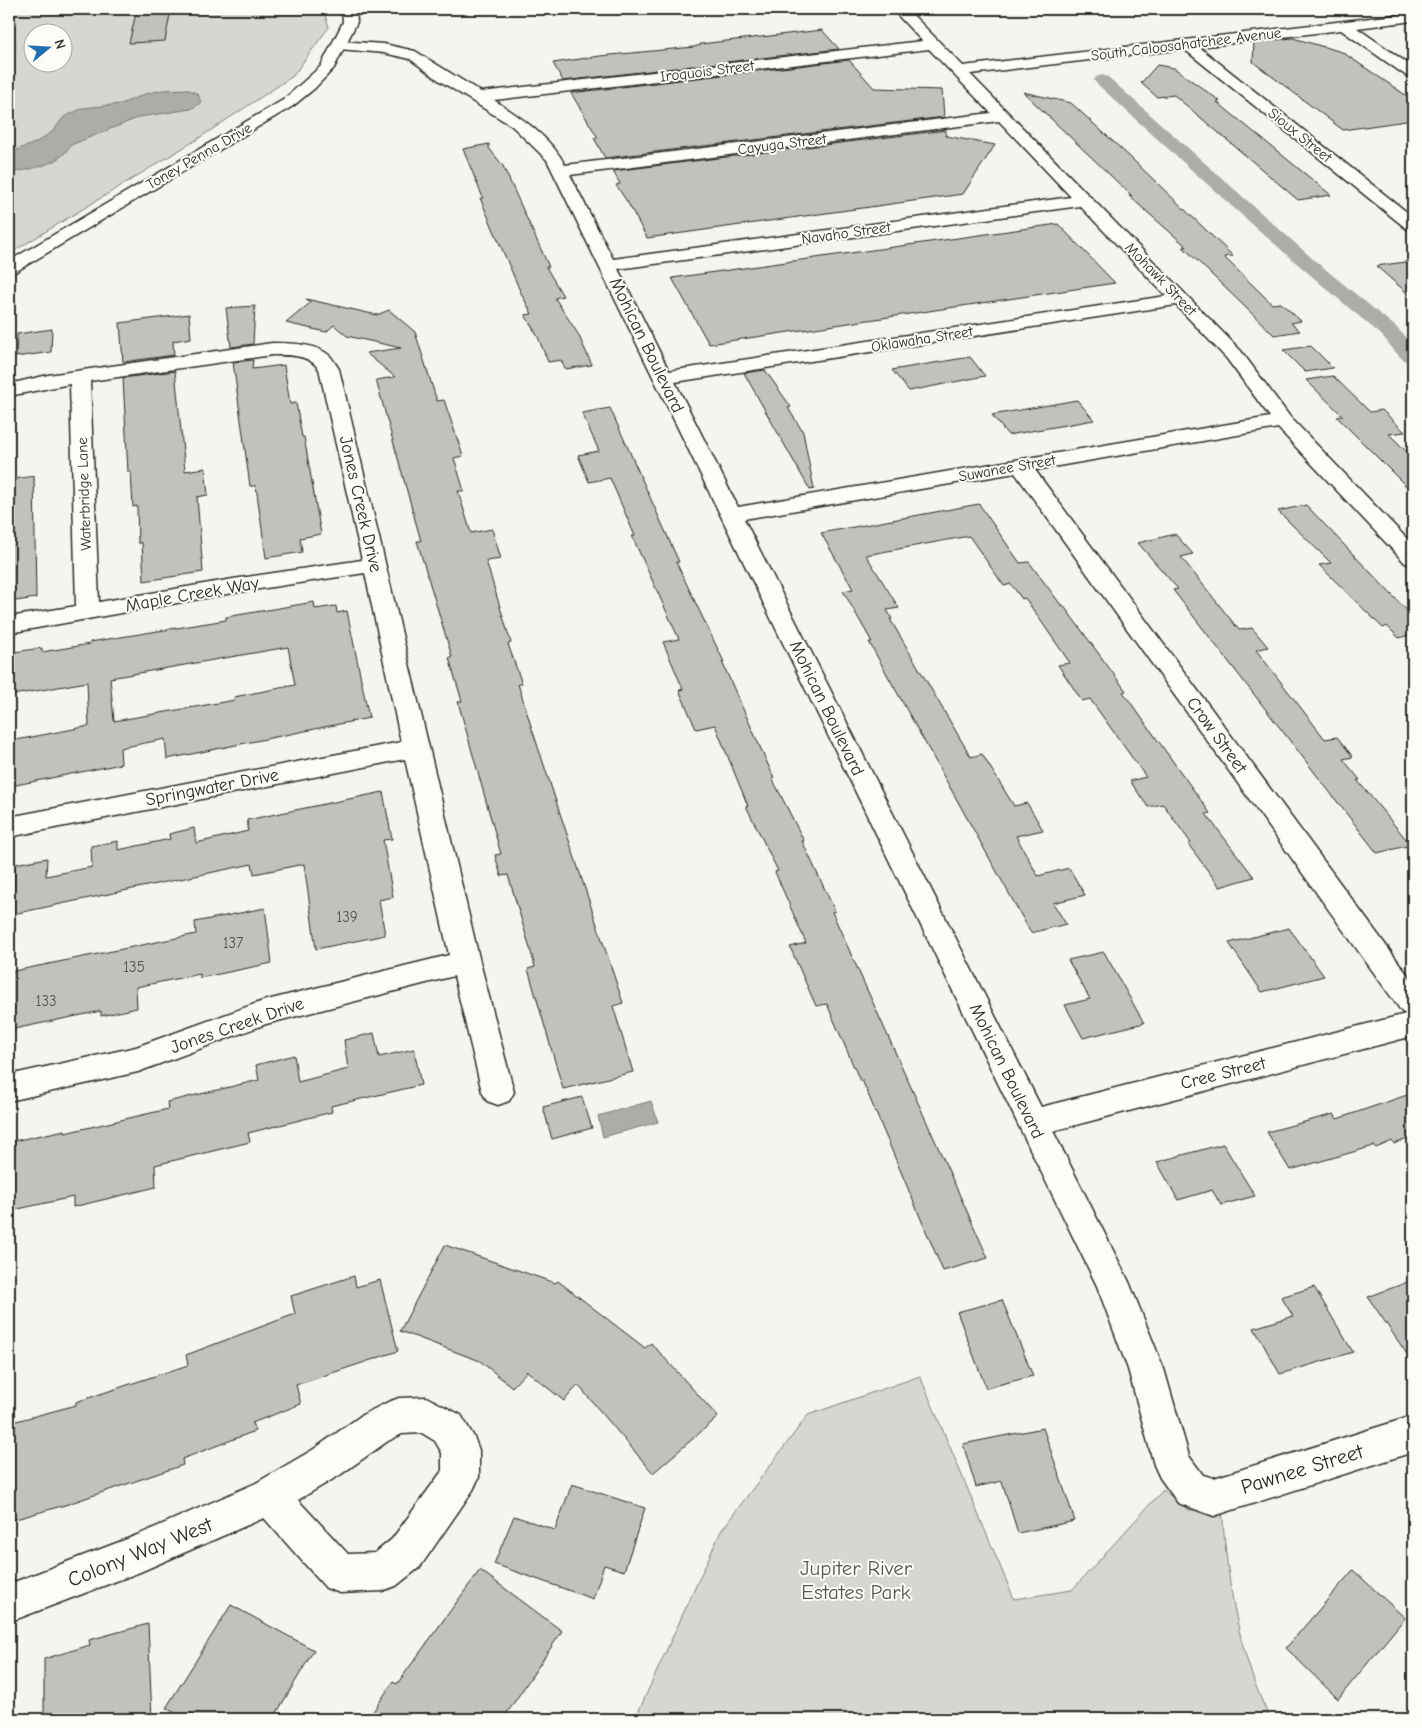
<svg xmlns="http://www.w3.org/2000/svg" width="1422" height="1728" viewBox="0 0 1422 1728" font-family="'Comic Neue',sans-serif">
	<style>
		.green { fill: #d7d6d2; stroke: #81807e; fill-rule: evenodd }
		.water { fill: #adaca9; stroke: #797877 }
		.lines { fill: none; stroke-linecap: round; stroke-linejoin: round }
		.canal { fill: #adaca9; fill-rule: evenodd }
		.building { fill: #c2c1be; stroke: #2b2b2b; fill-rule: evenodd }
		.street-casing { stroke: #2b2b2b; stroke-width: 3 }
		.secondary-casing { stroke: #2b2b2b; stroke-width: 3 }
		.street { fill: #fdfcf7; fill-rule: evenodd }
		.secondary { fill: #fdfcf7; fill-rule: evenodd }
		.labels { text-anchor: middle; stroke-width: 4; stroke-linejoin: round; paint-order: stroke }
		.far-street-label { font-size: 15px; fill: #2b2b2b; stroke: #fdfcf7 }
		.number-label { font-size: 15px; fill: #515050 }
		.street-label { font-size: 18px; fill: #2b2b2b; stroke: #fdfcf7 }
		.near-street-label { font-size: 21px; fill: #2b2b2b; stroke: #fdfcf7 }
		.near-park-label { font-size: 21px; fill: #565655; stroke: #fdfcf7 }
	</style>
	<rect width="100%" height="100%" fill="#f5f4ef"/>
	<filter id="ink" filterUnits="userSpaceOnUse"><feTurbulence type="fractalNoise" baseFrequency=".02" numOctaves="2"/><feDisplacementMap in="SourceGraphic" scale="10" xChannelSelector="R" yChannelSelector="G"/><feConvolveMatrix kernelMatrix="1 2 1 2 8 2 1 2 1" color-interpolation-filters="sRGB"/></filter>
	<g filter="url(#ink)">
		<!-- green -->
		<g class="green">
			<path d="M9 9H323L329 27 293 76 196 140 9 254ZM32 32H62V62H32Z"/>
			<path d="M920 1376 1014 1599 1072 1590 1163 1490 1189 1510 1222 1509C1226 1563 1233 1618 1250 1669 1255 1686 1263 1703 1270 1719H635L721 1531 808 1415Z"/>
		</g>
		<!-- water -->
		<g class="water">
			<path d="M187 89 198 94 201 103 191 109 140 117 71 145C59 166 30 169 9 173V153L35 143 52 132 64 117 83 108 121 104 145 94 162 90Z"/>
			<polygon points="651,1101 658,1122 603,1137 598,1116"/>
		</g>
		<g class="lines">
			<!-- canal -->
			<path class="canal" d="M1102 75 1108 77 1314 260 1396 327 1413 345V364C1398 361 1390 342 1378 332 1281 252 1189 168 1096 83L1094 80 1096 77Z"/>
		</g>
		<!-- building -->
		<g class="building">
			<polygon points="137,9 171,9 165,41 129,43"/>
			<polygon points="822,30 839,49 563,81 553,63 600,56 694,47 701,45 700,44"/>
			<polygon points="1293,38 1342,52 1413,100 1413,120 1343,130 1253,62 1254,42"/>
			<polygon points="849,60 874,88 942,90 944,117 605,158 594,138 598,138 571,93"/>
			<polygon points="1157,65 1174,68 1220,101 1217,102 1331,195 1298,200 1174,95 1157,97 1141,83"/>
			<polygon points="1023,92 1071,103 1130,157 1233,256 1224,257 1272,304 1281,303 1301,321 1291,323 1300,331 1274,335 1183,247 1187,247 1129,196 1132,196"/>
			<polygon points="946,130 946,136 995,145 963,194 647,238 628,203 616,185 620,184 613,171"/>
			<polygon points="489,144 489,148 503,166 549,267 546,267 563,296 555,298 578,334 592,365 565,369 561,360 548,362 538,337 525,315 532,314 521,293 480,198 483,198 463,149"/>
			<polygon points="1058,224 1115,283 709,344 672,278"/>
			<polygon points="1413,261 1413,298 1376,266"/>
			<polygon points="306,299 377,315 389,310 415,332 437,401 444,400 463,456 454,458 464,491 458,491 471,533 492,529 501,559 486,561 511,643 508,644 522,684 518,684 532,729 623,1003 613,1006 633,1072 563,1089 528,969 535,967 529,945 508,875 501,876 495,855 501,854 458,702 462,701 449,658 452,657 417,541 421,541 376,380 395,377 366,353 401,348 347,336 334,325 326,332 286,323 310,303"/>
			<polygon points="255,306 253,344 231,347 226,308"/>
			<polygon points="189,314 191,338 173,341 174,355 123,362 120,323"/>
			<polygon points="52,329 51,352 16,357 17,334"/>
			<polygon points="1311,346 1333,368 1305,372 1283,350"/>
			<polygon points="970,357 985,376 909,391 892,370"/>
			<polygon points="253,360 252,369 284,365 290,404 296,403 302,437 304,437 321,534 300,538 302,552 266,558 256,486 250,486 233,362"/>
			<polygon points="765,370 791,407 788,408 803,432 814,489 810,490 744,373"/>
			<polygon points="175,371 185,471 205,468 208,495 197,497 203,572 144,581 142,543 138,543 137,506 133,507 131,472 128,472 123,378"/>
			<polygon points="1333,376 1370,412 1382,410 1405,432 1389,434 1413,458 1413,493 1337,417 1343,416 1306,380"/>
			<polygon points="1077,400 1094,420 1008,435 992,415"/>
			<polygon points="610,408 679,562 676,562 724,662 722,662 774,778 772,778 804,841 802,841 835,911 832,912 988,1258 943,1271 862,1080 860,1081 827,1004 816,1006 790,947 806,943 775,872 778,871 746,806 748,806 715,725 696,729 679,690 683,689 663,642 679,639 632,536 635,536 610,478 589,482 578,455 599,451 582,413"/>
			<polygon points="34,476 36,598 9,602 9,480"/>
			<polygon points="979,504 1020,563 1029,562 1061,605 1063,605 1126,691 1123,692 1210,813 1206,814 1254,877 1220,887 1188,844 1191,843 1163,804 1148,807 1130,781 1146,777 1090,699 1082,701 1058,665 1070,663 1025,598 1022,599 1011,584 1004,586 969,536 866,555 899,608 887,610 892,619 890,619 971,757 982,754 1014,806 1027,803 1043,830 1016,836 1038,876 1069,868 1085,895 1053,903 1066,924 1031,933 869,642 872,642 843,591 853,589 821,533"/>
			<polygon points="1306,505 1413,617 1413,634 1399,638 1387,626 1383,628 1319,565 1331,563 1278,511"/>
			<polygon points="1175,534 1193,554 1181,557 1239,630 1252,628 1268,647 1256,650 1325,739 1337,737 1353,757 1343,759 1360,780 1357,780 1411,845 1377,853 1173,590 1178,589 1138,543"/>
			<path d="M314 602 315 609 336 606 337 613 347 611 369 718 167 759 165 739 120 748 121 764 11 786V741L89 726 87 682 13 695 14 652 42 648V652L90 644V642L226 620V617ZM288 647 295 685 234 697 235 700 114 721 110 678Z"/>
			<polygon points="383,792 392,839 383,840 393,897 379,900 385,935 316,949 304,864 254,874 252,864 13,914 15,864 47,858 46,876 92,867 91,846 118,841 118,850 170,839 169,834 194,828 196,843 248,831 247,820"/>
			<polygon points="265,908 272,963 200,978 200,974 136,987 137,1008 101,1016 101,1011 9,1030 9,972 196,934 195,922"/>
			<polygon points="1289,928 1324,976 1262,992 1229,943"/>
			<polygon points="1104,952 1144,1023 1083,1038 1065,1005 1090,999 1068,960"/>
			<polygon points="374,1033 379,1057 414,1049 421,1085 331,1106 332,1112 248,1133 250,1142 155,1165 156,1187 73,1207 73,1197 9,1211 9,1142 65,1130 65,1133 168,1109 167,1102 259,1080 256,1065 294,1055 298,1082 348,1069 344,1040"/>
			<polygon points="1413,1093 1413,1137 1394,1144 1392,1141 1376,1148 1374,1146 1290,1170 1267,1132 1334,1114 1337,1119"/>
			<polygon points="582,1097 592,1128 552,1139 543,1107"/>
			<polygon points="1223,1144 1255,1196 1221,1205 1212,1190 1178,1200 1157,1162"/>
			<polygon points="445,1245 555,1283 558,1281 645,1348 651,1343 718,1417 653,1473 578,1385 564,1401 527,1371 512,1387 480,1361 400,1331"/>
			<polygon points="354,1276 356,1287 380,1280 398,1351 296,1385 301,1404 252,1423 255,1431 182,1459 183,1465 65,1505 9,1521 9,1423 76,1405 76,1402 188,1365 186,1355 295,1314 291,1296"/>
			<polygon points="1413,1280 1413,1363 1368,1297"/>
			<polygon points="1314,1287 1353,1352 1280,1374 1254,1328 1293,1316 1281,1297"/>
			<polygon points="1002,1300 1033,1376 986,1388 957,1312"/>
			<polygon points="1043,1428 1075,1521 1018,1533 1002,1481 976,1487 963,1444"/>
			<polygon points="572,1484 645,1508 624,1571 604,1565 593,1599 494,1564 514,1516 555,1530"/>
			<polygon points="480,1570 562,1631 503,1719 368,1719 393,1682 397,1684"/>
			<polygon points="1353,1570 1405,1618 1338,1699 1286,1648"/>
			<polygon points="231,1605 314,1650 273,1719 186,1719 166,1708"/>
			<polygon points="148,1624 152,1719 44,1719 44,1659 90,1645 89,1640"/>
		</g>
		<g class="lines">
			<!-- street casing -->
			<g class="street-casing">
				<g id="street">
					<path d="M892 9H907L963 66 1413 13V21L1357 28 1413 67V79L1408 77 1341 30 1199 47 1413 217V230L1407 229 1184 49 970 74 1241 351 1290 417 1413 545V565L1405 563 1278 428 1035 470 1413 982V1036L1053 1131 1129 1282 1164 1369 1189 1456 1203 1475 1214 1478 1413 1416V1452L1214 1516 1178 1503 1160 1478 1154 1465 1128 1369 1097 1286 547 160 512 126 440 81 410 59 384 53 339 49 334 48 332 45 334 42 339 41 384 44 415 51 481 92 922 41ZM929 49 991 113 565 165C551 137 520 117 494 100ZM999 121 1071 197 613 259 570 175ZM1080 206 1166 296 669 371 618 269ZM1176 305 1227 359 1270 417 738 507 675 382ZM1015 473 1402 1012 1406 1014 1041 1107 744 519Z"/>
					<path d="M272 343C289 343 316 343 330 356 333 359 336 365 339 369L480 962 514 1092 509 1101 498 1105 487 1101 482 1092 454 976 266 1024 138 1072 9 1101V1075L136 1047 263 1001 449 955 405 759 9 837V817L401 742 365 573 233 593 9 633V617L76 606 70 384 9 396V384L48 375ZM272 355C289 355 308 354 319 369L362 560 233 579 99 602 90 381Z"/>
					<path d="M426 1397 461 1415 474 1437 479 1450V1477L473 1490 420 1567 396 1586 382 1591 340 1593 326 1588 264 1518 140 1572 9 1622V1584L140 1534 256 1483 314 1449 362 1415 386 1403 399 1398ZM422 1433 435 1441 442 1453V1471L392 1539 375 1553 348 1554 298 1500 340 1475 388 1441 402 1434Z"/>
				</g>
			</g>
			<!-- secondary casing -->
			<g class="secondary-casing">
				<polygon id="secondary" points="342,9 356,9 357,22 334,68 315,88 293,106 15,272 9,273 9,261 283,100 321,66 343,22"/>
			</g>
			<!-- street -->
			<use href="#street" class="street"/>
			<!-- secondary -->
			<use href="#secondary" class="secondary"/>
		</g>
	</g>
	<g class="labels">
		<!-- far-street labels -->
		<g class="far-street-label">
			<text transform="translate(1186 44) rotate(-7)" y="5">South Caloosahatchee Avenue</text>
			<text transform="translate(707 71) rotate(-7)" y="5">Iroquois Street</text>
			<text transform="translate(1300 135) rotate(39)" y="5">Sioux Street</text>
			<text transform="translate(782 144) rotate(-7)" y="5">Cayuga Street</text>
			<text transform="translate(199 156) rotate(-30)" y="5">Toney Penna Drive</text>
			<text transform="translate(846 233) rotate(-8)" y="5">Navaho Street</text>
			<text transform="translate(1161 279) rotate(46)" y="5">Mohawk Street</text>
			<text transform="translate(922 339) rotate(-9)" y="5">Oklawaha Street</text>
			<text transform="translate(1007 468) rotate(-10)" y="5">Suwanee Street</text>
			<text transform="translate(84 494) rotate(-92)" y="5">Waterbridge Lane</text>
		</g>
		<!-- number labels -->
		<g class="number-label">
			<text x="347" y="922">139</text>
			<text x="233" y="948">137</text>
			<text x="134" y="972">135</text>
			<text x="46" y="1006">133</text>
		</g>
		<!-- street labels -->
		<g class="street-label">
			<text transform="translate(647 345) rotate(64)" y="6">Mohican Boulevard</text>
			<text transform="translate(361 504) rotate(77)" y="6">Jones Creek Drive</text>
			<text transform="translate(192 594) rotate(-10)" y="6">Maple Creek Way</text>
			<text transform="translate(827 708) rotate(64)" y="6">Mohican Boulevard</text>
			<text transform="translate(1217 735) rotate(54)" y="6">Crow Street</text>
			<text transform="translate(212 787) rotate(-11)" y="6">Springwater Drive</text>
			<text transform="translate(237 1025) rotate(-19)" y="6">Jones Creek Drive</text>
			<text transform="translate(1007 1071) rotate(64)" y="6">Mohican Boulevard</text>
			<text transform="translate(1223 1073) rotate(-14)" y="6">Cree Street</text>
		</g>
		<!-- near-street labels -->
		<g class="near-street-label">
			<text transform="translate(1302 1469) rotate(-17)" y="7">Pawnee Street</text>
			<text transform="translate(140 1552) rotate(-22)" y="7">Colony Way West</text>
		</g>
		<!-- near-park labels -->
		<g class="near-park-label">
			<text x="856" y="1575">Jupiter River<tspan x="856" dy="24">Estates Park</tspan></text>
		</g>
	</g>
	<!-- margin -->
	<rect width="1422" height="1728" fill="none" stroke="#fdfcf7" stroke-width="30"/>
	<rect x="15" y="15" width="1392" height="1698" fill="none" stroke="#2b2b2b" stroke-width="2" filter="url(#ink)"/>
	<!-- north arrow -->
	<g transform="translate(48 48) rotate(72)"><circle r="24" fill="#fdfcf7" stroke="#a9a8a5"/>
	<path d="M0-4L9 19L0 12L-9 19Z" fill="#1f6fb2"/>
	<text y="-8" font-size="14" font-weight="bold" text-anchor="middle" fill="#2b2b2b">N</text>
	</g>
</svg>
